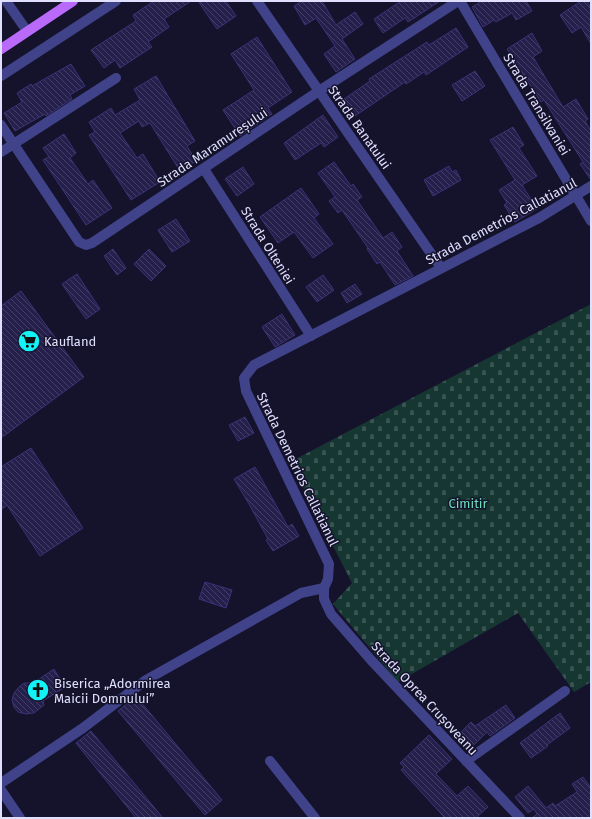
<svg xmlns="http://www.w3.org/2000/svg" width="592" height="819" viewBox="0 0 592 819" font-family="'Fira Sans',sans-serif">
	<style>
		.cemetery { fill: url(#cemetery-stones) }
		.building { fill: url(#building-back-hatch); stroke: #3a3277 }
		.lines { fill: none; stroke-linecap: round; stroke-linejoin: round }
		.minor { stroke: #404389; stroke-width: 10 }
		.major { stroke: #b96afa; stroke-width: 10 }
		.labels { text-anchor: middle; stroke-width: 3; stroke-linejoin: round; paint-order: stroke }
		.street-label { font-size: 13px; fill: #e0dffe; stroke: #15132c }
		.poi-label { font-size: 13px; fill: #e0dffe; stroke: #15132c; text-anchor: start }
		.park-label { font-size: 13px; fill: #6bddb8; stroke: #15132c }
	</style>
	<defs>
		<pattern id="cemetery-stones" width="16" height="16" patternUnits="userSpaceOnUse"><rect width="16" height="16" fill="#163632"/><path d="M2 7V4a2 2 0 0 1 4 0v3zM10 15v-3a2 2 0 0 1 4 0v3z" fill="#385351"/></pattern>
		<pattern id="building-back-hatch" width="6" height="6" patternUnits="userSpaceOnUse"><rect width="6" height="6" fill="#251f4c"/><path d="M-1 5l2 2M0 0l6 6M5-1l2 2" fill="none" stroke="#443f67"/></pattern>
	</defs>
	<rect width="100%" height="100%" fill="#15132c"/>
	<!-- cemetery -->
	<polygon class="cemetery" points="591,304 591,682 574,692 518,613 398,682 333,604 352,583 290,462"/>
	<!-- building -->
	<g class="building">
		<polygon points="154,1 191,1 164,19 169,27 148,42 152,47 120,68 115,60 104,68 91,50 136,21 133,15"/>
		<polygon points="198,1 226,1 236,16 217,29"/>
		<polygon points="302,1 322,1 336,25 355,12 363,24 342,39 355,59 336,72 324,54 335,46 316,18 305,25 294,6"/>
		<polygon points="401,1 440,1 408,22 405,18 383,33 374,19"/>
		<polygon points="482,1 526,1 532,11 516,20 512,13 496,22 494,20 483,27 472,7"/>
		<polygon points="581,1 587,1 591,8 591,44 581,27 572,33 560,15"/>
		<polygon points="456,28 468,47 426,75 424,72 406,84 405,82 355,116 344,99 370,81 369,79 427,42 429,45"/>
		<polygon points="532,33 542,51 533,57 563,107 576,99 588,119 585,121 591,131 591,180 580,164 583,162 544,100 541,102 507,49"/>
		<polygon points="257,37 292,92 268,108 272,114 240,136 223,110 254,90 231,54"/>
		<polygon points="71,64 85,86 70,95 72,99 46,116 45,114 15,131 4,113 22,102 17,93 31,84 32,86"/>
		<polygon points="475,71 485,86 462,101 452,85"/>
		<polygon points="156,76 195,141 187,146 196,161 180,171 150,123 142,127 139,121 120,133 137,158 143,154 160,182 131,200 89,135 95,132 89,122 111,108 115,115 140,100 134,89"/>
		<polygon points="323,115 338,137 324,147 321,143 295,160 284,143"/>
		<polygon points="513,127 524,145 519,148 537,176 522,185 537,209 515,222 504,205 507,203 499,190 515,180 490,140"/>
		<polygon points="64,134 76,153 70,158 88,184 93,180 112,208 86,225 43,160 49,157 43,148"/>
		<polygon points="334,162 351,186 353,184 362,197 357,200 383,238 392,232 402,247 397,251 413,276 395,285 380,262 377,264 367,249 368,248 342,210 338,213 329,201 335,197 318,173"/>
		<polygon points="449,166 452,172 456,170 461,180 433,196 424,180"/>
		<polygon points="243,167 254,184 237,196 225,179"/>
		<polygon points="301,188 319,214 314,218 333,244 313,258 294,232 278,243 260,217"/>
		<polygon points="176,219 190,241 172,252 158,230"/>
		<polygon points="113,249 126,268 117,275 104,256"/>
		<polygon points="149,249 166,266 151,281 134,264"/>
		<polygon points="77,274 100,309 86,319 62,284"/>
		<polygon points="323,275 334,290 317,302 306,287"/>
		<polygon points="355,284 362,294 347,303 341,293"/>
		<polygon points="21,291 84,377 1,438 1,306"/>
		<polygon points="282,314 295,335 275,347 262,327"/>
		<polygon points="245,417 254,433 238,441 229,425"/>
		<polygon points="31,448 83,528 40,556 7,505 1,510 1,467"/>
		<polygon points="255,467 288,527 292,524 299,536 273,551 266,540 268,539 249,504 234,479"/>
		<polygon points="205,582 232,590 226,608 199,599"/>
		<polygon points="54,669 65,687 43,701 44,705 34,713 26,714 18,712 14,707 12,700 14,693 19,687 24,683 33,683"/>
		<polygon points="136,696 222,800 205,815 118,711"/>
		<polygon points="506,705 515,718 490,736 487,732 470,749 457,736 471,722 475,726"/>
		<polygon points="560,713 570,728 547,745 548,746 531,758 520,743"/>
		<polygon points="91,731 163,818 136,818 76,743"/>
		<polygon points="429,735 452,759 436,774 457,796 468,786 488,807 476,818 445,818 401,770 404,767 400,763"/>
		<polygon points="583,777 591,788 591,815 586,818 532,818 537,814 534,809 528,813 515,797 528,786 546,808 553,803 555,806 577,792 572,784"/>
	</g>
	<g class="lines">
		<!-- minor -->
		<g class="minor">
			<polyline points="6,1 27,31"/>
			<polyline points="257,1 441,268"/>
			<polyline points="460,1 591,221"/>
			<polyline points="1,76 116,1"/>
			<polyline points="1,125 79,242 86,245 92,243 319,91 458,1"/>
			<polyline points="1,152 116,78"/>
			<polyline points="204,169 311,336"/>
			<polyline points="270,761 315,818"/>
			<polyline points="466,761 565,691"/>
			<polyline points="1,783 83,728 146,680 301,593 324,588"/>
			<polyline points="1,790 20,818"/>
			<polyline points="520,818 371,660 331,614 324,599 324,588 328,579 329,564 246,391 244,378 254,365 539,218 591,186"/>
		</g>
		<!-- major -->
		<polyline class="major" points="1,49 73,1"/>
	</g>
	<!-- icons -->
	<defs>
		<g id="supermarket-disc" transform="scale(1.15)"><circle r="9.5" fill="#12f2f7" stroke="#15132c"/><path d="M-6-5.5h2.5l.6 2H6L4.5 2H-2.5L-4.4-4H-6ZM-1.5 3.2a1.3 1.3 0 1 0 .1 0ZM3 3.2a1.3 1.3 0 1 0 .1 0Z" fill="#111"/></g>
		<g id="church-disc" transform="scale(1.15)"><circle r="9.5" fill="#12f2f7" stroke="#15132c"/><path d="M-1.2-6h2.4v3.5h3.3v2.4h-3.3V6h-2.4V-.1h-3.3v-2.4h3.3Z" fill="#111"/></g>
	</defs>
	<g fill-rule="evenodd">
		<use href="#supermarket-disc" x="29" y="341"/>
		<use href="#church-disc" x="38" y="690"/>
	</g>
	<g class="labels">
		<!-- street labels -->
		<g class="street-label">
			<text transform="translate(537 104) rotate(59)" y="5">Strada Transilvaniei</text>
			<text transform="translate(360 127) rotate(55)" y="5">Strada Banatului</text>
			<text transform="translate(212 147) rotate(-34)" y="5">Strada Maramureșului</text>
			<text transform="translate(501 221) rotate(-28)" y="5">Strada Demetrios Callatianul</text>
			<text transform="translate(268 245) rotate(58)" y="5">Strada Olteniei</text>
			<text transform="translate(298 469) rotate(64)" y="5">Strada Demetrios Callatianul</text>
			<text transform="translate(425 698) rotate(47)" y="5">Strada Oprea Crușoveanu</text>
		</g>
		<!-- poi labels -->
		<g class="poi-label">
			<text x="44" y="346">Kaufland</text>
			<text x="54" y="688">Biserica „Adormirea<tspan x="54" dy="15">Maicii Domnului”</tspan></text>
		</g>
		<!-- park labels -->
		<g class="park-label">
			<text x="468" y="508">Cimitir</text>
		</g>
	</g>
	<!-- border -->
	<rect width="592" height="819" fill="none" stroke="#e0dffe" stroke-width="4"/>
</svg>
